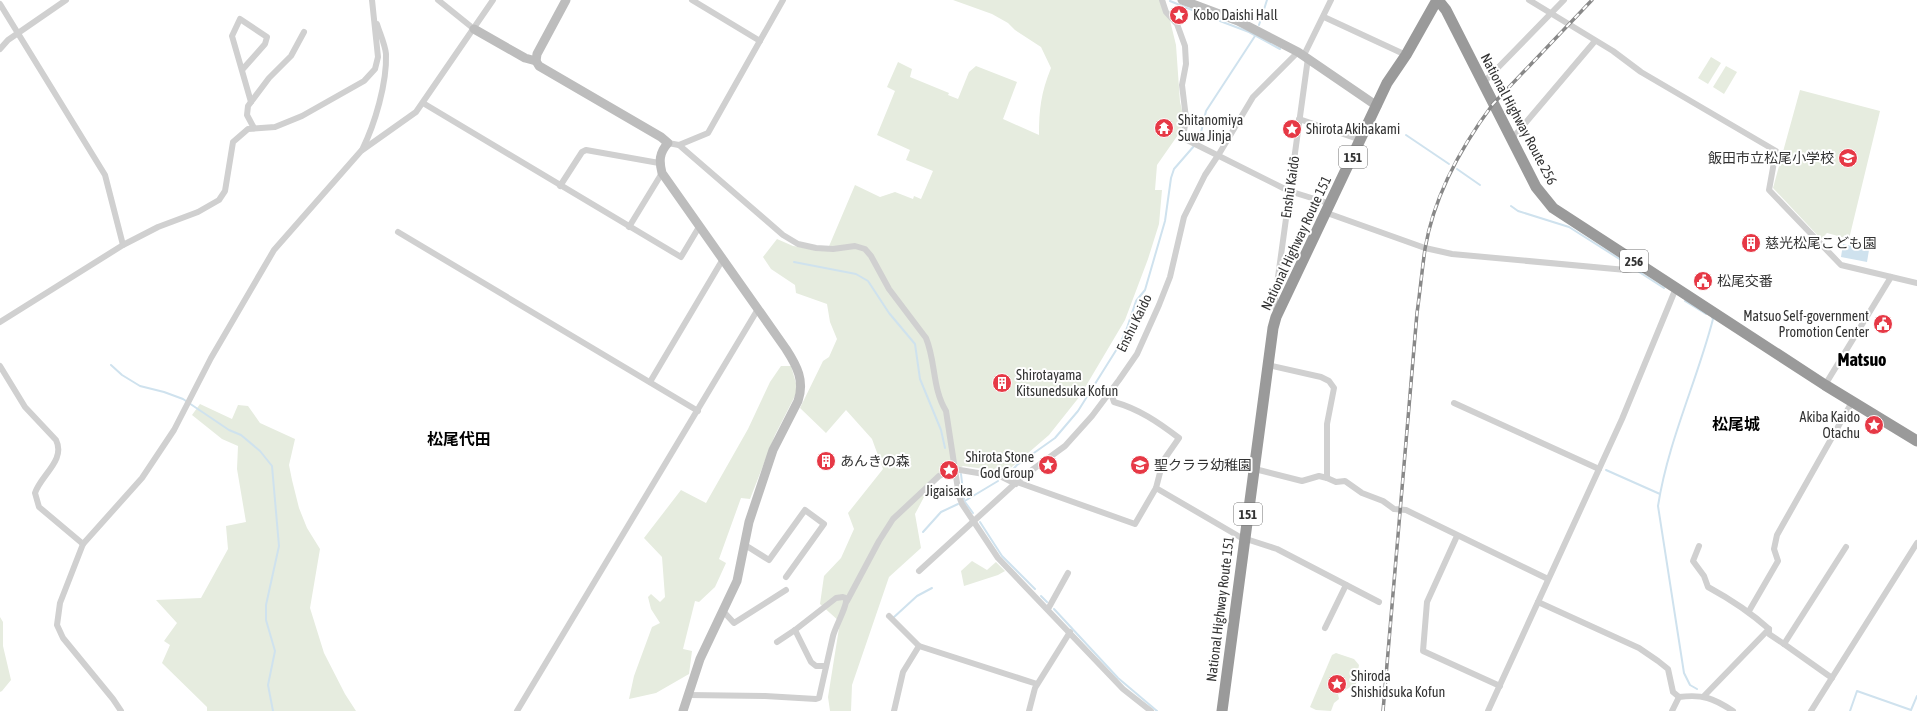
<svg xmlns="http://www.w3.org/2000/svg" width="1917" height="711" viewBox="0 0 1917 711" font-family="'Asap Condensed','Noto Sans JP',sans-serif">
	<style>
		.green { fill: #e6ecdf }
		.water { fill: #cfe2ee }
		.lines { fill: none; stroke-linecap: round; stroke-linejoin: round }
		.stream { stroke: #cfe2ee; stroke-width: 2 }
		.street { stroke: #d0d0d0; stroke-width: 6 }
		.secondary { stroke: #bdbdbd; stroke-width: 9 }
		.highway { stroke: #9a9a9a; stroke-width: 11 }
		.rail-casing { stroke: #888; stroke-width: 3.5 }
		.rail { stroke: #fff; stroke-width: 2; stroke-dasharray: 6; stroke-linecap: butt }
		.labels { text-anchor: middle; stroke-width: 4; stroke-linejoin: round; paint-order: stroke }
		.shield { fill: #fff; stroke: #707070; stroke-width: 1 }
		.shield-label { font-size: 13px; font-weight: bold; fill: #333 }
		.poi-label { font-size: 14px; fill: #333; stroke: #fff; text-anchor: start }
		.street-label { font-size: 14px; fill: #333; stroke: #fff }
		.quarter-label { font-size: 16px; font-weight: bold; fill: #000; stroke: #fff }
		.district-label { font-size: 18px; font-weight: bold; fill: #000; stroke: #fff }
	</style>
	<rect width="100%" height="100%" fill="#fff"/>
	<!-- green -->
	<g class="green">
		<path d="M953 0H1165L1176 45 1180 102 1184 118 1180 132 1157 165 1155 190H1162L1159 224 1148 259 1125 320 1080 396 1049 435 1006 472 963 466 931 484 915 514 921 548 889 577 852 685 851 711H830L828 697 840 622 820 604 824 576 841 558 854 529 848 513 883 469 872 439 846 410 826 433 800 408 823 361 829 357 837 339 830 322 827 304 796 293 795 285 771 269 763 257 777 239 793 246 827 251 855 185 880 197 895 192 913 199 914 196 921 199 933 171 906 160 910 150 877 135 895 91 887 87 898 62 912 69 910 77 949 93 948 95 958 99 969 72 976 66 1017 82 1003 119 1039 135C1039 109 1041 93 1051 68L1041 47 1015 30 1008 23 992 14Z"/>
		<polygon points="1711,57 1721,63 1708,84 1698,78"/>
		<polygon points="1726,66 1737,72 1724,94 1713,87"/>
		<polygon points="1800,90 1880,111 1849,239 1827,233 1821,239 1773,188"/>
		<polygon points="781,366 791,366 798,390 775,435 750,499 741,498 719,559 726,563 715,587 699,602 695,601 683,649 692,651 689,674 656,693 629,699 634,676 652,627 660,623 651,609 648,597 651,594 660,602 665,597 662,557 644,538 681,490 706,503 748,429 770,382"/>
		<polygon points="200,404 232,419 238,405 248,406 260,423 295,439 289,465 292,480 299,508 307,528 320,549 310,608 324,653 345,694 356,711 207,711 207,707 162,663 170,645 164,641 177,623 156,600 201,598 228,549 226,526 246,522 237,469 238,446 222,439 192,415"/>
		<polygon points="972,561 987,570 996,562 1005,571 998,575 964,586 961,571"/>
		<polygon points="0,617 3,622 3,646 11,680 2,691 0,692"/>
		<polygon points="1336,653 1354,659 1359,665 1356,684 1338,694 1339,699 1334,703 1331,711 1316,710 1310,707 1332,655"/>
	</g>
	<!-- water -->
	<polygon class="water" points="1843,244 1869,250 1867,262 1841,257"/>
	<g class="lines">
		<!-- stream -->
		<g class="stream">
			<polyline points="1170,1 1197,12"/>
			<polyline points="1220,21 1249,32 1280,49"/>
			<polyline points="1259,25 1267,0"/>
			<polyline points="1406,135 1449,164"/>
			<polyline points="1199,141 1206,111 1255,36"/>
			<polyline points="1457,169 1480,185"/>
			<polyline points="1511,206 1518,211 1569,227 1629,265"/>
			<polyline points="794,262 856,274 868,281 889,313 915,344 920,379 941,430 945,448"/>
			<polyline points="1636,270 1664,288"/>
			<polyline points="1685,301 1706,314"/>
			<polyline points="111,365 122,375 140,386 164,392 183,399 229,430 241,435 260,451 272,466 279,546 266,605 266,620 275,651 268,685 273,711"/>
			<polyline points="1606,470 1660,494"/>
			<polyline points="961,474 964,499"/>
			<polyline points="1008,475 1017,465 1055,438 1078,411 1120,344 1127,328 1136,301 1145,290 1165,221 1171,178 1174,169 1194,146"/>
			<polyline points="963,502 998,481"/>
			<polyline points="965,502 973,513"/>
			<polyline points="980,522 1002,556 1035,589"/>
			<polyline points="923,532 941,512 958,504"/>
			<polyline points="1041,596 1047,602"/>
			<polyline points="1054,609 1118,678 1157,711"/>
			<polyline points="893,618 917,596 932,588"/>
			<path d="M1697 689 1690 685 1684 673 1658 506C1668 441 1697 381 1713 319L1712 317"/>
			<polyline points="1850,711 1857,691 1911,710 1917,696"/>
		</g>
		<!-- street -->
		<g class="street">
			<polyline points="438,0 474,29"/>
			<polyline points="692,0 760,41"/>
			<polyline points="1162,0 1166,12 1177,24 1185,46 1186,64 1182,85 1186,118 1183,138 1289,191 1331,204"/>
			<polyline points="1529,0 1613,51 1641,72 1776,151 1769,190 1841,265 1917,283"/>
			<polyline points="0,4 105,175 123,245"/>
			<polyline points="1324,17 1406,55"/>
			<polyline points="0,49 8,40 66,0"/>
			<polyline points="1304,55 1331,0"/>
			<polyline points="242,70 265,44 267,37 240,19 232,36 251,102"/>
			<polyline points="1483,83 1564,0"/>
			<polyline points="423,103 681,257 699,227"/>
			<polyline points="1299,119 1361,140"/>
			<polyline points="254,128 247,115 248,106 269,78 291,56 304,32"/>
			<polyline points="1511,140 1595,41"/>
			<path d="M668 143 679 145 783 235 798 244 816 248 833 249 855 246 865 249 871 256 889 289 926 338C936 362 932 388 946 411L959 496 962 504 998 558 1123 689 1151 711"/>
			<polyline points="679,145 708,133 783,0"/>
			<path d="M362 150C375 124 387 83 386 54 385 44 380 34 377 24"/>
			<polyline points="560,186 582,152 586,150 659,163"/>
			<polyline points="1327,213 1425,248 1452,254 1626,270 1632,269 1637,263"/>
			<polyline points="629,227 662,173"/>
			<polyline points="398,232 698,411"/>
			<polyline points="1276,312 1275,299 1308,58"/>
			<polyline points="0,322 123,245 158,227 198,212 219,200 225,191 233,142 248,129 275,127 302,116 364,81 375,69 378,57 372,0"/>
			<path d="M0 366 25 407 56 440C66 460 41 475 35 493L39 507 83 544"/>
			<polyline points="650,382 723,259"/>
			<polyline points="1825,385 1891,277"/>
			<path d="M1115 388 1112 396 1114 402C1139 409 1158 422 1179 438L1163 461 1156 488 1240 537 1277 549 1379 602"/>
			<polyline points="1454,403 1599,469"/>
			<polyline points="1255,469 1302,481 1319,476 1327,478 1327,424 1334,388 1329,381 1321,377 1268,365"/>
			<polyline points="1327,478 1336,482 1345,481 1362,493 1383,501 1394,509 1406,510 1548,579"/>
			<polyline points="1017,482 1135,524 1156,488"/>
			<polyline points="1457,536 1427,602 1423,651 1500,686"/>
			<polyline points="745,545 769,560 805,510 824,524 786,577"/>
			<path d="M1699 546 1693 561 1704 576 1708 587C1730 599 1750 612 1769 629L1704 696"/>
			<polyline points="919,571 1021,478 1065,446 1092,416 1119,380 1137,354 1159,305 1170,277 1184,217 1205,175 1219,154 1253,97 1298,52"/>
			<polyline points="847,601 879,541 893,519 939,476 954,469 1002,477 1016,484"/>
			<path d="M1538 602 1639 648 1658 661 1668 669 1673 692 1679 697C1703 694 1713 698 1733 711"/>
			<polyline points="1048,609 1068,573"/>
			<polyline points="723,611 734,623 786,590"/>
			<polyline points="1749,611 1778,561 1774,549 1777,535 1852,402"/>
			<polyline points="889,616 919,646"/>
			<polyline points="1325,628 1346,585"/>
			<polyline points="1769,629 1769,634 1784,644"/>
			<polyline points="795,630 811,662 816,666 826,666"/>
			<polyline points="1832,678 1784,644 1846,547"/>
			<path d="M688 695 765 696 816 699 819 698 833 636C835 627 848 605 846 598L843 597 836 598 795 630 777 642"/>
			<polyline points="121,711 113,699 63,638 57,625 60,603 83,544 142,478 174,430 211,358 274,250 361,151 416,112 493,0"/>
			<polyline points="517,711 758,309"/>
			<polyline points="894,711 903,672 919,646 1037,684"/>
			<polyline points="1029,711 1035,688 1070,632"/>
			<polyline points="1488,711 1622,419 1676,288"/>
			<polyline points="1672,711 1679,697"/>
			<polyline points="1811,711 1917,543"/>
		</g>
		<!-- secondary -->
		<g class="secondary">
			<path d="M566 0 537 54 536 61 539 66 661 137 668 143C659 153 659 161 662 173L786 349C797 366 805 381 798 401L773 450 749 522 737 581 700 659 683 711"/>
			<polyline points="1182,0 1238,21 1298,52 1377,106"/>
			<polyline points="474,29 525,58 536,61"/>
		</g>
		<!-- highway -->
		<g class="highway">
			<polyline points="1438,0 1446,10 1536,187 1553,208 1825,385 1917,441"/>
			<polyline points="1222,711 1273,328 1276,317 1387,83 1406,55 1437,0"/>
		</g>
		<!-- rail casing -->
		<g class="rail-casing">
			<path id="rail" d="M1383 711 1417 313C1420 292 1422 270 1425 249 1434 195 1461 147 1493 104L1592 0"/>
		</g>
		<!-- rail -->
		<use href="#rail" class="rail"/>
	</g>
	<!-- icons -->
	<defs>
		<g id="sight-disc" transform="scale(1)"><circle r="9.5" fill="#e63946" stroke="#fff"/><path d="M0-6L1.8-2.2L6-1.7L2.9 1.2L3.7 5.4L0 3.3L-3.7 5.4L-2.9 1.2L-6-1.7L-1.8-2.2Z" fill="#fff"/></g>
		<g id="temple-disc" transform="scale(1)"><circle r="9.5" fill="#e63946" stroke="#fff"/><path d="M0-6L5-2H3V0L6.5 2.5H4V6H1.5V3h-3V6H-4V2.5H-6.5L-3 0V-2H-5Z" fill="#fff"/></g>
		<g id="school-disc" transform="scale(1)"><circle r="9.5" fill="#e63946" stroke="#fff"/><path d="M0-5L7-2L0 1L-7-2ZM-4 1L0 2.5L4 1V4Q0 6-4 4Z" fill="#fff"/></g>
		<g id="building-disc" transform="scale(1)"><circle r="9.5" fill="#e63946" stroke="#fff"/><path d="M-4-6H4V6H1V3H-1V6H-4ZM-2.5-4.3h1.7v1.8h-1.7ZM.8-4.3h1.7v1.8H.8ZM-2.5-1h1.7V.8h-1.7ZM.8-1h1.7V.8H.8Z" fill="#fff"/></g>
		<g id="civic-disc" transform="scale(1)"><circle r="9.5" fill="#e63946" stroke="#fff"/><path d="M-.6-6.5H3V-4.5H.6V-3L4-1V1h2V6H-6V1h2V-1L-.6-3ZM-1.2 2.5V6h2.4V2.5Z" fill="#fff"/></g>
	</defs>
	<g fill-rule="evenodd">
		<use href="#sight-disc" x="1179" y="15"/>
		<use href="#temple-disc" x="1164" y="128"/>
		<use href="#sight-disc" x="1292" y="129"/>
		<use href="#school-disc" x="1848" y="158"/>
		<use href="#building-disc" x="1751" y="243"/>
		<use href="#civic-disc" x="1703" y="281"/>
		<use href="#civic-disc" x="1883" y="324"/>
		<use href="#building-disc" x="1002" y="383"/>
		<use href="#sight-disc" x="1874" y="425"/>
		<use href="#building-disc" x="826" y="461"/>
		<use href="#sight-disc" x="1048" y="465"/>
		<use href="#school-disc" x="1140" y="465"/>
		<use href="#sight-disc" x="949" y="470"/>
		<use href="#sight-disc" x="1337" y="684"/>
	</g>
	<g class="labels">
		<!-- shield labels -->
		<g class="shield">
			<rect x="1339" y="146" width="28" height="22" rx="3"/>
			<rect x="1620" y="250" width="28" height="22" rx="3"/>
			<rect x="1234" y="503" width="28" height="22" rx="3"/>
		</g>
		<g class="shield-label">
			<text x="1353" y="162">151</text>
			<text x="1634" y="266">256</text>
			<text x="1248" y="519">151</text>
		</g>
		<!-- poi labels -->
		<g class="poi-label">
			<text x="1193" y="20">Kobo Daishi Hall</text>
			<text x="1178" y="125">Shitanomiya<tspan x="1178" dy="16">Suwa Jinja</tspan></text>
			<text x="1306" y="134">Shirota Akihakami</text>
			<text x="1834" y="163" text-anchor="end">飯田市立松尾小学校</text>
			<text x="1765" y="248">慈光松尾こども園</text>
			<text x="1717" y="286">松尾交番</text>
			<text x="1869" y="321" text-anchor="end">Matsuo Self-government<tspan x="1869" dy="16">Promotion Center</tspan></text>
			<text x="1016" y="380">Shirotayama<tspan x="1016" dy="16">Kitsunedsuka Kofun</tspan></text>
			<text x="1860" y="422" text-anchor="end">Akiba Kaido<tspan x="1860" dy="16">Otachu</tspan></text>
			<text x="1034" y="462" text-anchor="end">Shirota Stone<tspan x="1034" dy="16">God Group</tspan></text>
			<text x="840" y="466">あんきの森</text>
			<text x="1154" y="470">聖クララ幼稚園</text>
			<text x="949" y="496" text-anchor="middle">Jigaisaka</text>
			<text x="1351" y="681">Shiroda<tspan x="1351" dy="16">Shishidsuka Kofun</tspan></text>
		</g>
		<!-- street labels -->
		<g class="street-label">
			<text transform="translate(1519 119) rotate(62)" y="5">National Highway Route 256</text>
			<text transform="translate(1290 187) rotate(-82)" y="5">Enshū Kaidō</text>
			<text transform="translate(1296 243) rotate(-65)" y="5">National Highway Route 151</text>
			<text transform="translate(1134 323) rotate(-64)" y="5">Enshu Kaido</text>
			<text transform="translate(1220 609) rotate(-83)" y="5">National Highway Route 151</text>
		</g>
		<!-- quarter labels -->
		<g class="quarter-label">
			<text x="1736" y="430">松尾城</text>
			<text x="459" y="445">松尾代田</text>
		</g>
		<!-- district labels -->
		<g class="district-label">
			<text x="1862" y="366">Matsuo</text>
		</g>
	</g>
</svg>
